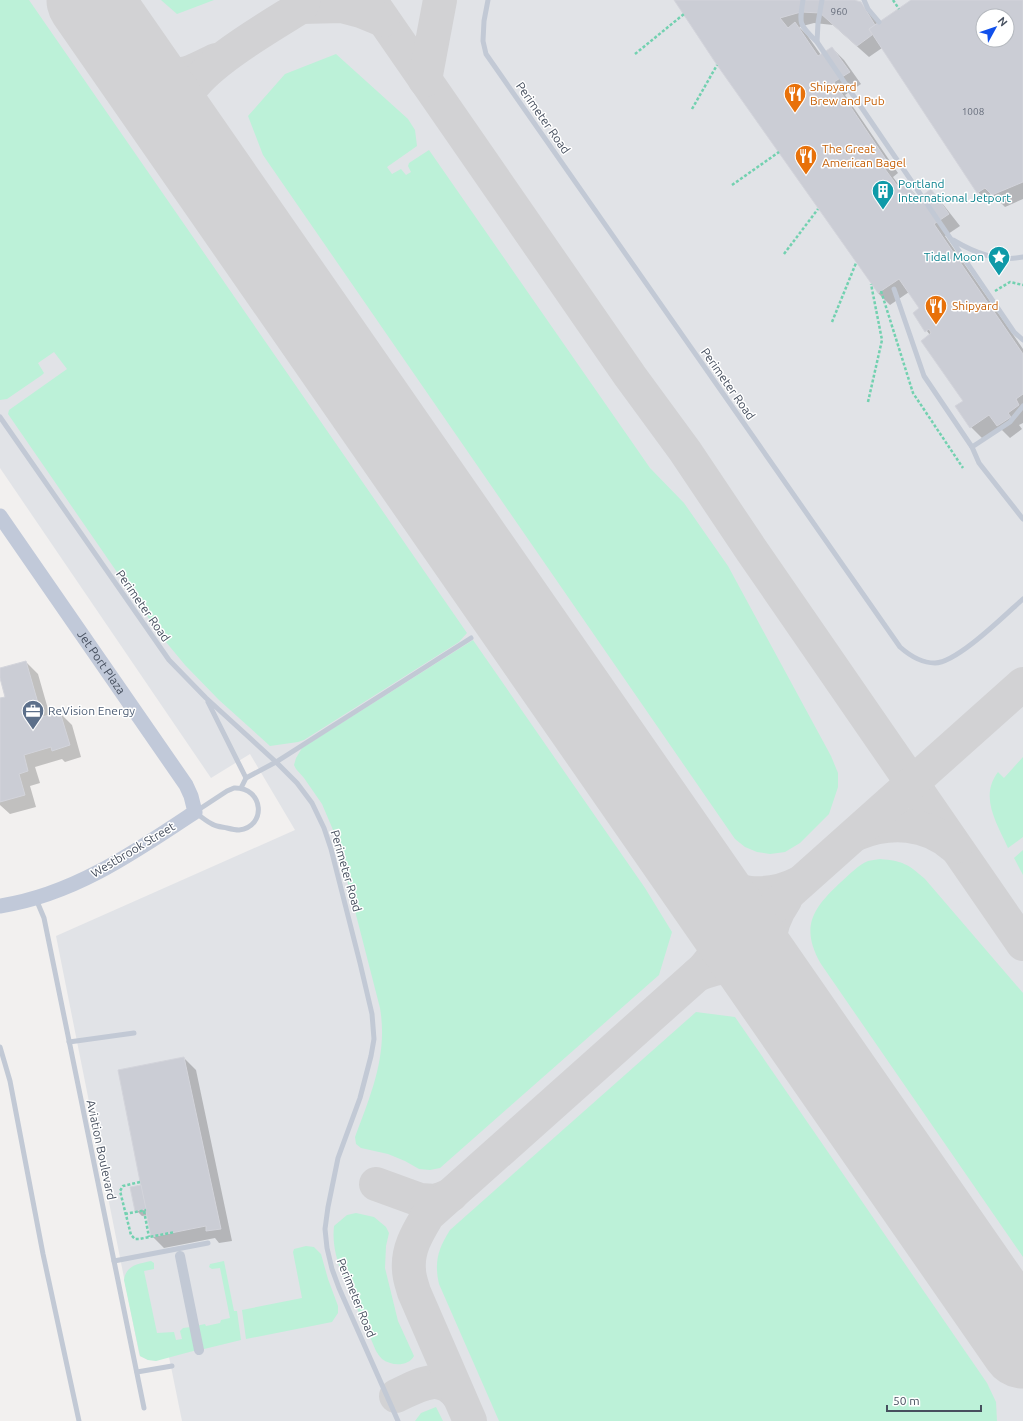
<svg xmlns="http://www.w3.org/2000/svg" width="1023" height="1421" viewBox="0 0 1023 1421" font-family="Ubuntu,sans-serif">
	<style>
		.airport { fill: #e1e3e7; fill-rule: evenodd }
		.green { fill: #bcf1d8 }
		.shadow { fill: #0003; fill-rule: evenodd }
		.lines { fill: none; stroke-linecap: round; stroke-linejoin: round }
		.taxiway { stroke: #d2d2d4; stroke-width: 34 }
		.runway { stroke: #d2d2d4; stroke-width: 85 }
		.building { fill: #cbcdd5; stroke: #d3d4db; fill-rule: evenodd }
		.path { stroke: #72d1b0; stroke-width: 2.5; stroke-dasharray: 3 2; stroke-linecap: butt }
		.lane { stroke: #c2c9d5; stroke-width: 5 }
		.street { stroke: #c2c9d5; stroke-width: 10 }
		.secondary { stroke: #c1c9d9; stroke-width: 15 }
		.labels { text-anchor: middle; stroke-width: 3; stroke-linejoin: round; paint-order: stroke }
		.number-label { font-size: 10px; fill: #676e7c }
		.food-label { font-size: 12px; fill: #c56008; stroke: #fff; text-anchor: start }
		.street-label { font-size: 12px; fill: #464f5e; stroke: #fff }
		.culture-label { font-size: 12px; fill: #0d838f; stroke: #fff; text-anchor: start }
		.service-label { font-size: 12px; fill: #4e5e75; stroke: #fff; text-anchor: start }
	</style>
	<rect width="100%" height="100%" fill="#f2f0ef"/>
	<!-- airport -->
	<path class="airport" d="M0 0H1023V1421H182L169 1357 148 1360 140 1356 139 1353 56 936 295 830 250 754 211 778 0 468ZM983 16H1007V40H983Z"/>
	<!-- green -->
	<g class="green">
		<polygon points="0,0 29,0 467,633 459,642 304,740 298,742 270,746 219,700 185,665 161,636 8,414 9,410 67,369 54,352 38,363 44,373 42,375 7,399 0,400"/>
		<polygon points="161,0 214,0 177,14"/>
		<polygon points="336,54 408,119 415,130 417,146 387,167 392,174 401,169 406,175 411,172 408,166 409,163 429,150 650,468 684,503 728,566 831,756 838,773 838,787 829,814 800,843 785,852 770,854 757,852 745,847 735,839 263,155 248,116 285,74"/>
		<path d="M473 640 645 888 672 932 659 975 440 1168 430 1170 419 1169 405 1161 388 1154 361 1148 356 1144 355 1137C371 1094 388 1055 380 1008L336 837 322 804 304 778 296 769 294 765 296 758 302 748Z"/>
		<path d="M1023 757V837L1008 848C997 823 979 797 998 772L1004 778Z"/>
		<polygon points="1023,850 1023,875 1014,858"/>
		<path d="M880 859C903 861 908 864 925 879L1023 993V1257L821 964C800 927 812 909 841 882 849 875 858 865 868 861 871 860 876 860 880 859Z"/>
		<path d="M696 1012 735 1017 987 1383 996 1402 997 1421H499L439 1284C434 1262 438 1249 450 1230Z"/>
		<path d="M356 1213 374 1217 386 1227 389 1233 386 1246 385 1268 398 1321 414 1356C408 1367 391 1366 382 1359 380 1357 378 1354 376 1351 369 1334 361 1317 353 1300 343 1276 331 1253 334 1226L347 1215Z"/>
		<polygon points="306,1246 314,1247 321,1254 328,1279 338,1306 338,1313 332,1322 246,1339 242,1310 302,1298 293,1252 294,1249"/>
		<path d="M151 1261 154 1263V1269L144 1271 157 1333 174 1332 176 1340 182 1339 180 1331 183 1328 191 1327 197 1350 156 1361 148 1360 140 1356 124 1280C126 1265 138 1264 151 1261Z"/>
		<polygon points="224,1261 234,1311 237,1311 241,1340 200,1350 196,1326 205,1324 206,1326 220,1323 221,1320 230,1318 220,1268 212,1269 209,1267 210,1264"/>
		<polygon points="436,1407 443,1421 415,1421 421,1413"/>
	</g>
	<!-- shadow -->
	<g class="shadow">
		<path d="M676 0H856V2L860 3 872 15 878 24 913 0H1023V199L1005 207 997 199 990 204 978 192 882 48 869 57 833 25 814 23 799 27 807 35 821 55 832 48 844 60 861 84 845 95 898 173 893 177 901 188 906 185 920 199 931 191 942 203 960 226 945 236 1023 349V423L1019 425 1022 429 1010 438 999 427 983 439 971 427 964 401 930 335 914 314 920 308 909 292 890 305 878 293ZM983 16H1007V40H983Z"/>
		<polygon points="26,662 38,674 50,716 60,713 72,725 81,757 65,762 62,759 35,767 40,783 30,786 36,807 10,814 0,805 0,700 7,698 0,675 0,669"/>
		<polygon points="184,1058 196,1070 232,1241 219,1243 215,1238 164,1248 152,1236 148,1215 142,1216 136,1210 142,1186"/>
	</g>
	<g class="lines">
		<!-- taxiway -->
		<g class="taxiway">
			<polyline points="370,0 630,376 685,451 752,551 1023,944"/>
			<polyline points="301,7 342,6 361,11 383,20"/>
			<path d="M122 48C143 65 159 79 187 73 197 70 207 64 216 60"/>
			<polyline points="425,80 440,0"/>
			<path d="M192 146C187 132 179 117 184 102 194 69 271 26 301 7L304 0"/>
			<path d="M856 834C890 820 927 822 955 847"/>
			<path d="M684 856C690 862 697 869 704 875 732 896 768 899 799 883"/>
			<path d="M706 966C720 951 723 929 717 910 715 903 710 897 707 890"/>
			<path d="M697 975C734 959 752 966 779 994"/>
			<path d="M779 994C768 959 762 933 785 900"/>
			<polyline points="376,1184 420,1200 436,1201 451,1195"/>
			<path d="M396 1396C418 1386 439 1371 458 1395"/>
			<path d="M470 1421 414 1292C412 1285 409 1277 409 1270 407 1249 418 1232 428 1215L1023 684"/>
		</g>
		<!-- runway -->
		<polyline class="runway" points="89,0 1023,1346"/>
	</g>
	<!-- building -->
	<g class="building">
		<polygon points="674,0 854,0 861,2 875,25 869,29 872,35 857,46 820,13 801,12 780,18 788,28 795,22 818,56 832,47 850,72 834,82 887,161 882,165 899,188 906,184 918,199 931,189 949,214 934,224 1023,354 1023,394 1016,399 1019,405 1008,413 1011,417 997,426 989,415 970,428 955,406 963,401 921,341 931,333 929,329 925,332 913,313 919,308 899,279 878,293 717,65"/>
		<path d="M911 0H1023V182L992 195 985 188 977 193 869 29ZM983 16H1007V40H983Z"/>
		<polygon points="26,661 42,717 60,712 70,745 52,751 51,747 24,755 28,771 19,774 25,795 0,802 0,698 5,697 0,678 0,668"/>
		<polygon points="184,1057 221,1229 206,1231 206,1226 151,1237 118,1070"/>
		<polygon points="141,1185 146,1209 135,1211 130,1187"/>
	</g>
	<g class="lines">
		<!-- path -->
		<g class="path">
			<polyline points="893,0 899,9"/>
			<polyline points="635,54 684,14"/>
			<polyline points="692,109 717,65"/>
			<polyline points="732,185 779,152"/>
			<polyline points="784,254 818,209"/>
			<polyline points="881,291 913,393 963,468"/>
			<polyline points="995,291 1010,282 1023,285"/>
			<polyline points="832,322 856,263"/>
			<polyline points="868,402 882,340 871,284"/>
			<polyline points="140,1182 123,1186 120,1191 131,1235 135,1239 139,1239 175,1232"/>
			<polyline points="144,1211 149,1237"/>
			<polyline points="125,1214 146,1210"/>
		</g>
		<!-- lane -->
		<g class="lane">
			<path d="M488 0 484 21 483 41 486 54 900 647C909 655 922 663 935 663 957 663 1006 614 1023 599"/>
			<path d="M803 0C799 25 799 24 817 42L1014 332 1023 340"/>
			<polyline points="864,0 868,9 879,22"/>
			<polyline points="817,42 818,23 822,0"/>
			<path d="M953 240C975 253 997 262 1023 257"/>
			<polyline points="894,289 924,376 972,447 979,463 1023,519"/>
			<polyline points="0,417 169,660 206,698 276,762 297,783 312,803 324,828 331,849 360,963 372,1014 374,1039 371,1056 360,1098 338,1158 328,1207 325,1229 327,1248 332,1269 339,1288 398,1421"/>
			<polyline points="972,447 1010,422 1023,406"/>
			<polyline points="208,702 246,778"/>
			<path d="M234 788C264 787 267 827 239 830 235 830 231 829 227 828 223 827 217 827 212 824 206 821 200 816 195 812L227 791Z"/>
			<polyline points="241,788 246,778 276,762 471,638"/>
			<polyline points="36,899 44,918 144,1408"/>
			<polyline points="69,1042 134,1033"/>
			<polyline points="0,1047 10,1081 43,1254 79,1421"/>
			<polyline points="114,1261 208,1243"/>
			<polyline points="137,1372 172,1366"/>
		</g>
		<!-- street -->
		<polyline class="street" points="180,1256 199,1350"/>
		<!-- secondary -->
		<path class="secondary" id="s1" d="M0 516 186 785 191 796 195 812C135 852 73 895 0 906"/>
	</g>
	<!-- icons -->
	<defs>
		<g id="restaurant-pin" transform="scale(1.15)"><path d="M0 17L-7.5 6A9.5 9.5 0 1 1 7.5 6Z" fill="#e8710a" stroke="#fff"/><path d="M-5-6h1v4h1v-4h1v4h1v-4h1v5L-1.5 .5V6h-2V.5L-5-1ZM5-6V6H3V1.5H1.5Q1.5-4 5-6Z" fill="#fff"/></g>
		<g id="building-pin" transform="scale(1.15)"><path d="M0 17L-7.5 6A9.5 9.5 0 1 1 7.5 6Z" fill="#0f9aa8" stroke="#fff"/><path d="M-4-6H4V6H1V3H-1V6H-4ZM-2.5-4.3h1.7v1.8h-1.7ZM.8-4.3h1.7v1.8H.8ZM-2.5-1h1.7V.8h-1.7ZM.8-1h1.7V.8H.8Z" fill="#fff"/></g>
		<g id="sight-pin" transform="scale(1.15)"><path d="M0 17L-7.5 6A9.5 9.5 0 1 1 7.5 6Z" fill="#0f9aa8" stroke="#fff"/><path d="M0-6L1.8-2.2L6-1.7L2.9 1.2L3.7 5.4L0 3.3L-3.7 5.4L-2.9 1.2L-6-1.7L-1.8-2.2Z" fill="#fff"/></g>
		<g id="office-pin" transform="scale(1.15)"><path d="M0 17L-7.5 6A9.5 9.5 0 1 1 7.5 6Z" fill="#5c6f8a" stroke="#fff"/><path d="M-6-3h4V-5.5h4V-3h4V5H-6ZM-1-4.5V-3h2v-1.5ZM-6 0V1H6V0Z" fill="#fff"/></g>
	</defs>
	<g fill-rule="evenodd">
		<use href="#restaurant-pin" x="795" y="94"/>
		<use href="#restaurant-pin" x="806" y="156"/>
		<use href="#building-pin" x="883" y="191"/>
		<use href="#sight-pin" x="999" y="257"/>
		<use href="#restaurant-pin" x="936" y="306"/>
		<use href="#office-pin" x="33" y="711"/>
	</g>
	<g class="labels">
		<!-- number labels -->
		<g class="number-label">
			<text x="839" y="15">960</text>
			<text x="973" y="115">1008</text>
		</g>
		<!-- food labels -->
		<g class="food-label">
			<text x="810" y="91">Shipyard<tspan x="810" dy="14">Brew and Pub</tspan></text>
			<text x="822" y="153">The Great<tspan x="822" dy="14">American Bagel</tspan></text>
			<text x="952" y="310">Shipyard</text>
		</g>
		<!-- street labels -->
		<g class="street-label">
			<text transform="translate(543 118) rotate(55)" y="4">Perimeter Road</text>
			<text transform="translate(728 384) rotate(55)" y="4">Perimeter Road</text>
			<text transform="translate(143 606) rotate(55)" y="4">Perimeter Road</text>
			<text dy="4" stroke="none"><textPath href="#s1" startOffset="178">Jet Port Plaza</textPath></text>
			<text transform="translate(133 850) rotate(-31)" y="4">Westbrook Street</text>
			<text transform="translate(346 871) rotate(74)" y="4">Perimeter Road</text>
			<text transform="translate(101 1150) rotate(78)" y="4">Aviation Boulevard</text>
			<text transform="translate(356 1298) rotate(68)" y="4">Perimeter Road</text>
		</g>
		<!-- culture labels -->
		<g class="culture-label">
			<text x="898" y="188">Portland<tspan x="898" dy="14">International Jetport</tspan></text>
			<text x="984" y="261" text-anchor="end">Tidal Moon</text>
		</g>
		<!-- service labels -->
		<g class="service-label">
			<text x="48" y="715">ReVision Energy</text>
		</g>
	</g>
	<!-- north arrow -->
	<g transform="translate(995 28) rotate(50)"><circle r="19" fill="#ffffff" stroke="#b5b9bf"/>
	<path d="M0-3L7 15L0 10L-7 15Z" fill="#1150eb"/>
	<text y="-6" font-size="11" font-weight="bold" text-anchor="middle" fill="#464f5e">N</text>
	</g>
	<!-- scale -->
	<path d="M887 1405v6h94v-6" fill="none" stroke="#464f5e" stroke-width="2"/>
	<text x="893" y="1405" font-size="12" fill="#464f5e" stroke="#ffffff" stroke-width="3" paint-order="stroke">50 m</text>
</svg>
